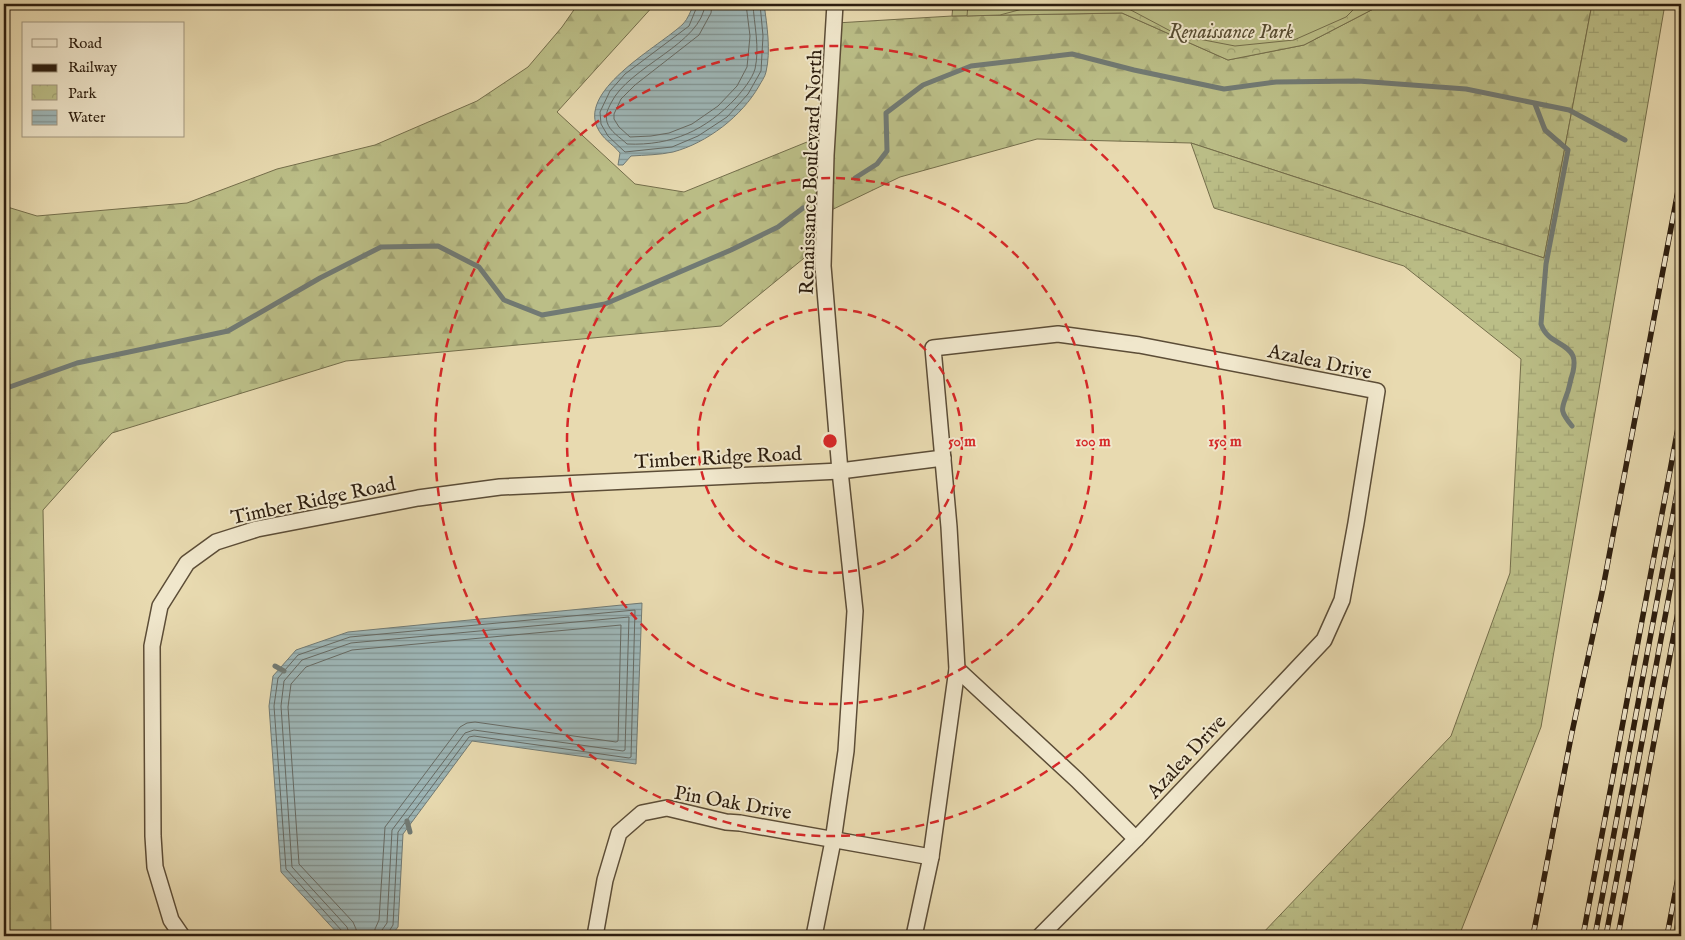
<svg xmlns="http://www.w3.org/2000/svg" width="1685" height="940" viewBox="0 0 1685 940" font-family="'IM FELL English',serif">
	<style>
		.grass { fill: url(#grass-dots); stroke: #746e4b }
		.forest { fill: url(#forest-firs); stroke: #746e4b }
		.wetland { fill: url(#wetland-marsh); stroke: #746e4b }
		.park { fill: url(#park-crowns); stroke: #746e4b }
		.pitch { fill: #bbbe87; stroke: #746e4b }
		.water { fill: url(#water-rules); stroke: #717a74 }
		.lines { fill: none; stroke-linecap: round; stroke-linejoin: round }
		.shore { stroke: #666a64; stroke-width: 1 }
		.stream { stroke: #717a74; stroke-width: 5 }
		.street-casing { stroke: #5c4d37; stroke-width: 18 }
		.street { stroke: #f0e7cc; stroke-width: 15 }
		.rail-casing { stroke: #2d1e0f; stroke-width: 5.5 }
		.rail { stroke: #f0e7cc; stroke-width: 4; stroke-dasharray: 11; stroke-linecap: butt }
		.ring { fill: none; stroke: #d62828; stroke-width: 2.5; stroke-dasharray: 9 6 }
		.labels { text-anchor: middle; stroke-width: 4; stroke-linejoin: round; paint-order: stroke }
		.park-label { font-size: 20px; font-style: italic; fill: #584e33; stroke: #f0e7cc }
		.street-label { font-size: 20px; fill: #2d1e0f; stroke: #f0e7cc }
		.centre { fill: #d62828; stroke: #f0e7cc; stroke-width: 2.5 }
		.ring-label { font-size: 15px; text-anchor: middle; font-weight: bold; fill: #d62828; stroke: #f0e7cc; stroke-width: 4; stroke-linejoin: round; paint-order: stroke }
	</style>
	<defs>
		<pattern id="grass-dots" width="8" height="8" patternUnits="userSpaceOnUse" patternTransform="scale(1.25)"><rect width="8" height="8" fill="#bbbe87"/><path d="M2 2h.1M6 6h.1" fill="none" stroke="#a1a373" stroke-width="1.8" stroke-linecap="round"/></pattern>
		<pattern id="forest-firs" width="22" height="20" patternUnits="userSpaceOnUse" patternTransform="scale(1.25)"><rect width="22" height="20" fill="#bbbe87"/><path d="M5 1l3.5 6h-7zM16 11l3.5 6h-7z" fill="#a1a373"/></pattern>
		<pattern id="wetland-marsh" width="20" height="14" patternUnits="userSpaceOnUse" patternTransform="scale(1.25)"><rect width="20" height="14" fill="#bbbe87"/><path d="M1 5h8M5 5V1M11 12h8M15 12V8" fill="none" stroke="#a1a373"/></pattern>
		<pattern id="park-crowns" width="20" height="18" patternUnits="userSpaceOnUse" patternTransform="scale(1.25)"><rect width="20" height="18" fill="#bbbe87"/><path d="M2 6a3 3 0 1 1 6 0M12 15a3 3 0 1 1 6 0" fill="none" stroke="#a1a373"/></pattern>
		<pattern id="water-rules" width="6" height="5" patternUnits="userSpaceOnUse" patternTransform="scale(1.25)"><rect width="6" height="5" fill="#9eb7b8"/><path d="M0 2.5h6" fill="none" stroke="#819494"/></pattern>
	</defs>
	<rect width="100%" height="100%" fill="#e8dab0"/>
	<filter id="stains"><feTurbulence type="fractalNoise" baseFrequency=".004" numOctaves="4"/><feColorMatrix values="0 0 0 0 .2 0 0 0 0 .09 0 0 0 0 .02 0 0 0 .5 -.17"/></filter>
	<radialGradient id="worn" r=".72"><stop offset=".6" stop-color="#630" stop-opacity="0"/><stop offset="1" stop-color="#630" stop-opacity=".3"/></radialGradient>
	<!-- grass -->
	<polygon class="grass" points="1681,894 1681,936 1673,936"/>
	<!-- forest -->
	<polygon class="forest" points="578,4 655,4 557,112 635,184 684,192 834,131 836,23 952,16 1122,13 1228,60 1304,45 1383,4 1592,4 1544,258 1191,143 1037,139 900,177 821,215 825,241 721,326 346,361 112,433 43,510 51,936 4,936 4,206 37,216 187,203 277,169 375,145 477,101 528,67 562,27"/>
	<!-- wetland -->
	<polygon class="wetland" points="1592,4 1665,4 1541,727 1459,936 1260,936 1451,736 1510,573 1521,359 1404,266 1214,208 1191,143 1544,258"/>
	<!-- park -->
	<polygon class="park" points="953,4 1383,4 1304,45 1228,60 1122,13 952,16"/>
	<!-- pitch -->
	<g class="pitch">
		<polygon points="968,4 1041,4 1000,15 967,16"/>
		<polygon points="1128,4 1359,4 1346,17 1294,40 1235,46 1178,35 1127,8"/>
	</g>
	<!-- water -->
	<g class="water">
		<path d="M694 4H764C767 25 771 51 766 72 765 77 761 82 759 86 742 116 707 143 673 152 659 155 645 155 631 156L623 165H618L620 153C612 143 603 140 597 127 580 88 660 46 683 24 688 19 691 10 694 4Z"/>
		<polygon points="642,603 636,764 472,741 403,834 398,927 391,936 340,936 281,872 269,706 273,676 296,650 348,632"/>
	</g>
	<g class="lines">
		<!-- shore -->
		<g class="shore">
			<polyline points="698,4 689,26 625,74 610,91 600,112 601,124 608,136 625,152 672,147 698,136 727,117 748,94 761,71 763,36 760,4"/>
			<path d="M705 4C702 44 629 66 611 103 608 109 605 114 607 122 610 132 620 137 627 144 672 146 706 130 736 98 743 90 752 79 755 69 760 47 754 25 753 4"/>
			<polyline points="712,4 711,13 699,35 635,85 621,99 614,114 614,119 619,127 630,137 651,136 669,133 692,124 718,106 737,86 747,67 750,36 746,4"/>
			<polyline points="343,936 342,931 286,869 274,706 278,678 298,655 350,637 635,610 631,757 629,758 474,736 469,737 398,832 393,925 388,933 388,936"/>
			<polyline points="350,936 347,927 292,867 281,706 284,681 302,660 351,643 629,617 625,750 623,751 474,730 465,733 392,830 387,923 382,930 381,936"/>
			<polyline points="357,936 356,929 353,922 299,864 288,707 291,684 306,667 352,650 621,625 618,741 616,742 475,722 467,723 460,727 385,827 379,920 375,929 374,936"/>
		</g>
		<!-- stream -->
		<g class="stream">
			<path d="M1535 104 1545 130 1568 150 1546 264 1541 324C1547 343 1567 342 1573 356 1575 361 1574 367 1573 372 1571 378 1570 384 1568 391 1562 409 1558 409 1572 426"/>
			<polyline points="855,178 877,164 887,151 886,113 923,85 971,66 1072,54 1134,70 1224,89 1276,82 1358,81 1466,89 1569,110 1625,140"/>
			<polyline points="4,389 77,363 228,331 320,278 381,247 438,246 479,267 504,300 542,315 605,304 731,250 778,227 803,208"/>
			<polyline points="275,666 284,671"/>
			<polyline points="407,821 410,832"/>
		</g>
		<!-- street casing -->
		<g class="street-casing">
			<g id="street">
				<polyline points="957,669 1077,780 1136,839"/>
				<polyline points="182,936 171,920 155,867 153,836 152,646 160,606 187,563 216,542 257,529 418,498 500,487 840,471 943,458"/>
				<polyline points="595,936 605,880 619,833 642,813 667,808 726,822 740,823 931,857"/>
				<polyline points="814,936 833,841 846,751 855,611 840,471 823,266 826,155 835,4"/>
				<polyline points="914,936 931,857 957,669 949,527 933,348 1058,334 1139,345 1377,391 1356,523 1342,600 1324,640 1136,839 1040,936"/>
			</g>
		</g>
		<!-- street -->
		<use href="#street" class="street"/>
		<!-- rail casing -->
		<g class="rail-casing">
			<g id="rail">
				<polyline points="1533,936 1571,737 1603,588 1681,175"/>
				<polyline points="1583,936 1681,412"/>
				<polyline points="1595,936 1681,471"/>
				<polyline points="1606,936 1681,531"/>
				<polyline points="1618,936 1681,596"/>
				<polyline points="1667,936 1681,862"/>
			</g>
		</g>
		<!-- rail -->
		<use href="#rail" class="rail"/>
	</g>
	<!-- distance rings -->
	<g class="ring">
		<circle cx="830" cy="441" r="132"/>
		<circle cx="830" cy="441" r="263"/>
		<circle cx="830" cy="441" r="395"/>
	</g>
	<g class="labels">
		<!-- park labels -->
		<g class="park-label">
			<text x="1231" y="38">Renaissance Park</text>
		</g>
		<!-- street labels -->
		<g class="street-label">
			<text transform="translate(810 172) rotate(-88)" y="7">Renaissance Boulevard North</text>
			<text transform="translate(1320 361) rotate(12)" y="7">Azalea Drive</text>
			<text transform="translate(718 457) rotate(-3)" y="7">Timber Ridge Road</text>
			<text transform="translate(313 500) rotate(-12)" y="7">Timber Ridge Road</text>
			<text transform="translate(1186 756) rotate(-47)" y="7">Azalea Drive</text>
			<text transform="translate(733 802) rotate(10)" y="7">Pin Oak Drive</text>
		</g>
	</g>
	<circle cx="830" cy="441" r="8" class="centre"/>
	<g class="ring-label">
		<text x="962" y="446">50 m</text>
		<text x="1093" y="446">100 m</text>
		<text x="1225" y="446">150 m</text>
	</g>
	<!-- margin -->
	<rect width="1685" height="940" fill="none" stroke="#e8dab0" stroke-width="20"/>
	<rect x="5" y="5" width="1675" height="930" fill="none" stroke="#2d1e0f" stroke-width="2.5"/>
	<rect x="10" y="10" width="1665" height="920" fill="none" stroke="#2d1e0f"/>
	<!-- legend -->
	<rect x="22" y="22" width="162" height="115" fill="#f0e7cc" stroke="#a29780"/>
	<rect x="32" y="39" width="25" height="8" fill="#f0e7cc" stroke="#a29780"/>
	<text x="68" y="48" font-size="15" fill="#2d1e0f">Road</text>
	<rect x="32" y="64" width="25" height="8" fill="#2d1e0f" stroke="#a29780"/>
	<text x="68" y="72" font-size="15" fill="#2d1e0f">Railway</text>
	<rect x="32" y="85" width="25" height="15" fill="url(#park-crowns)" stroke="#a29780"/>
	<text x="68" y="98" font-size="15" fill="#2d1e0f">Park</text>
	<rect x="32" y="110" width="25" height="15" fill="url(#water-rules)" stroke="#a29780"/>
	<text x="68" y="122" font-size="15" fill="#2d1e0f">Water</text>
	<rect width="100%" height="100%" filter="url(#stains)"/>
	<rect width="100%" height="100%" fill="url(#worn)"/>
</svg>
